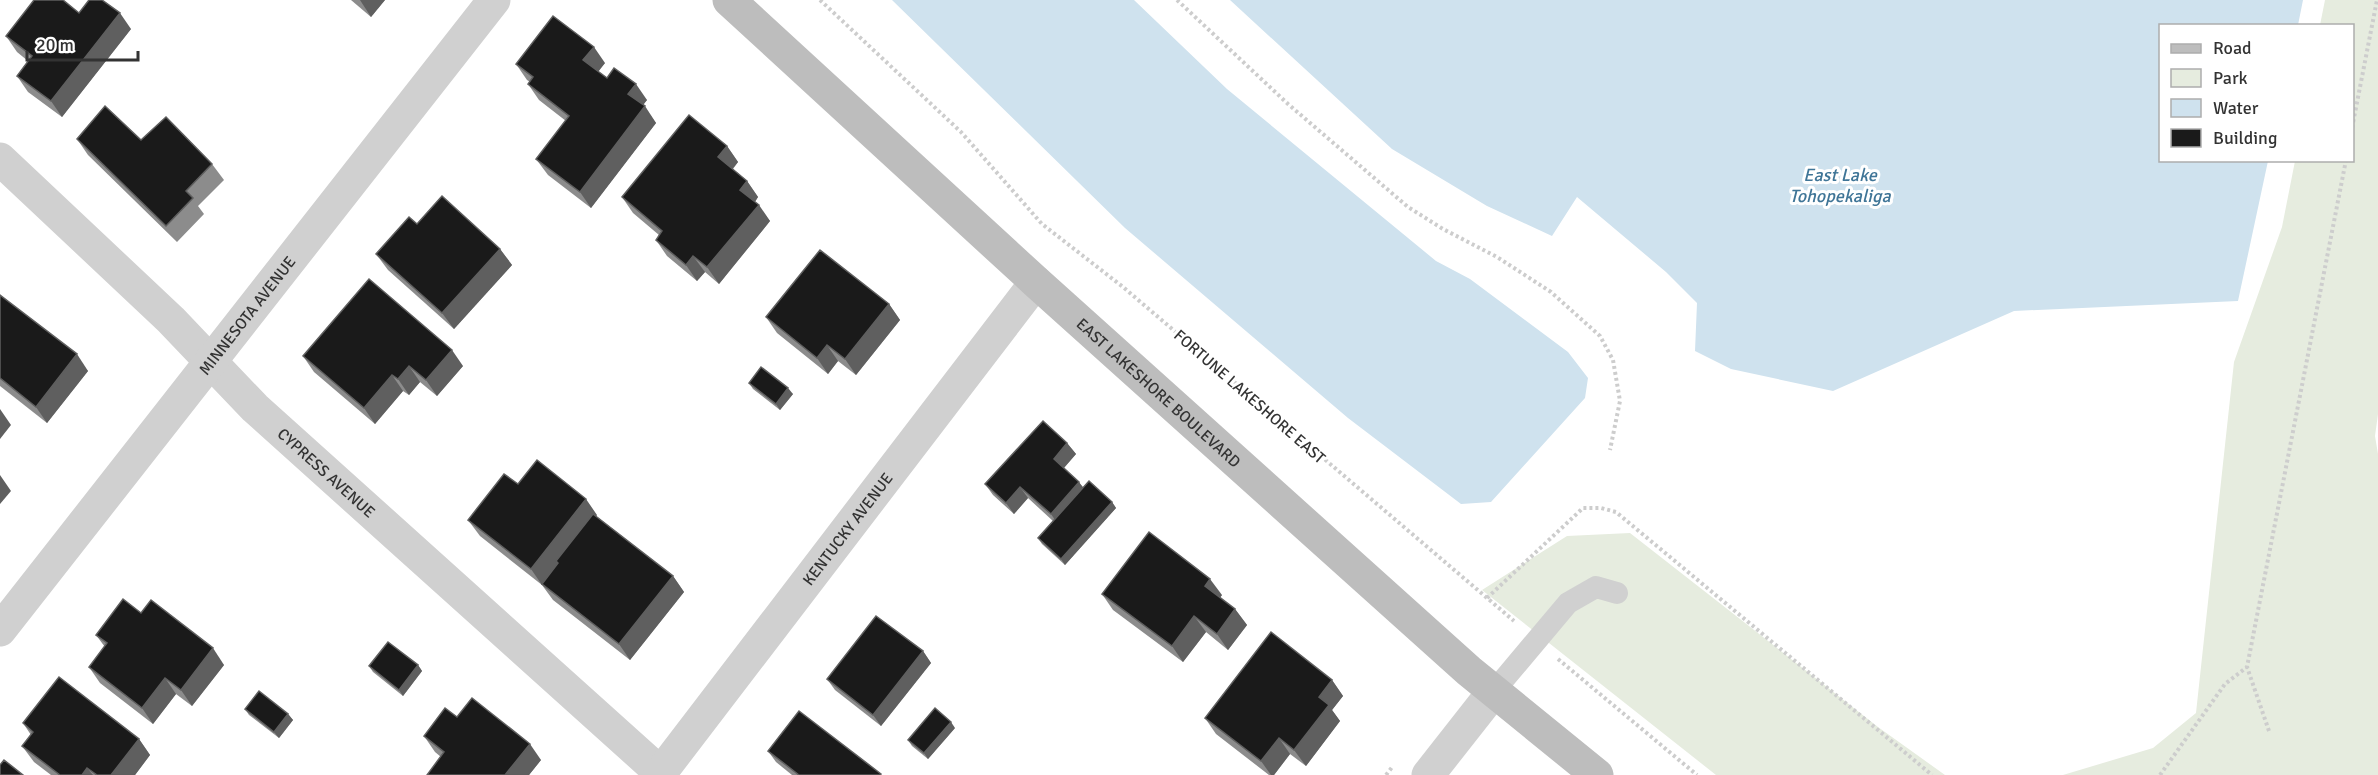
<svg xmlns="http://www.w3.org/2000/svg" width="2378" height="775" viewBox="0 0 2378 775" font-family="Signika,sans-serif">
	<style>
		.green { fill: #e6ecdf }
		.water { fill: #cfe2ee }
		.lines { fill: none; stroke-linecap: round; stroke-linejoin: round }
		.path { stroke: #cdcdcd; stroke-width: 4; stroke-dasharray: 3 3; stroke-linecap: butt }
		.lane { stroke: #d0d0d0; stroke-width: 22 }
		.street { stroke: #d0d0d0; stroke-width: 33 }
		.secondary { stroke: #bdbdbd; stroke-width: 33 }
		.wall { fill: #8c8c8c }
		.shaded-wall { fill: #5f5f5f }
		.building { fill: #1a1a1a; stroke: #5f5f5f; stroke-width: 1.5 }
		.labels { text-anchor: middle; stroke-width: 6; stroke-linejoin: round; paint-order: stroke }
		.street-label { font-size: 16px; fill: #333; stroke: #fff }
		.water-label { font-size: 18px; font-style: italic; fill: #3f7597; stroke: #fff }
	</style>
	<rect width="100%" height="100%" fill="#fff"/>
	<!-- green -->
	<g class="green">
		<polygon points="2325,0 2378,0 2378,414 2375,436 2378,454 2378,775 2063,775 2153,748 2196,713 2234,362 2282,227 2295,161 2352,160 2352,26 2320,25"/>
		<polygon points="1630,533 1878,727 1945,775 1716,775 1482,590 1567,536"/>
	</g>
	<!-- water -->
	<g class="water">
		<polygon points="892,0 1134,0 1227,89 1436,261 1470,279 1568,352 1588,378 1585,398 1491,502 1461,504 1348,418 1125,228"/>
		<polygon points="1230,0 2303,0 2298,25 2160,26 2160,160 2268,161 2238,301 2014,311 1833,391 1731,369 1695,351 1697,303 1666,272 1577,197 1552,236 1487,206 1392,149"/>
	</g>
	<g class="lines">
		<!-- path -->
		<g class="path">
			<polyline points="820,0 961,132 1042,224 1123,287 1514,621"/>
			<polyline points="1177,0 1288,104 1408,207 1443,229 1497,257 1551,292 1600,336 1613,360 1620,401 1610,450"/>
			<polyline points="2352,128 2377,0"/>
			<polyline points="1487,598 1583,508 1601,508 1616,512 1932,775"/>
			<polyline points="1558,659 1697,775"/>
			<polyline points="2269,731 2247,667 2346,160"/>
			<polyline points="1386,775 1393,766"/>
			<polyline points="2160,775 2225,684 2247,667"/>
		</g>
		<!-- lane -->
		<polyline class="lane" points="1494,691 1568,603 1596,587 1617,593"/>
		<!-- street -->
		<g class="street">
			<path id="s1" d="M0 159 171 320 255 408 663 775"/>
			<path id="s2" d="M0 630 494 0"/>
			<path id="s3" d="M659 775 1036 282"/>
			<polyline points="1428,775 1494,691"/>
		</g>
		<!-- secondary -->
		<path class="secondary" id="s4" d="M729 0 1036 282 1469 671 1597 775"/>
	</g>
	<!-- wall -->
	<g class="wall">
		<polygon points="351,0 385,0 371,17"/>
		<polygon points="79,13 131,29 62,117 28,92 17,76 28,61 17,52 6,36"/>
		<polygon points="605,63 598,71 607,78 647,100 643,105 656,123 591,208 548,175 536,159 566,121 539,100 528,84 530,82 527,80 516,64"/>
		<polygon points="77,139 141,140 212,164 224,180 198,206 204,214 177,242 88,155"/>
		<polygon points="727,146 738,162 733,169 747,181 758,197 755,202 770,221 719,284 705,272 697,281 667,256 656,240 659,235 633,213 622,197"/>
		<polygon points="417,224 500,249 512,265 454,329 388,270 376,254"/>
		<polygon points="0,295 88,371 47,423 0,386"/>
		<polygon points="889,304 900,320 856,375 838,361 828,374 777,333 766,317"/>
		<polygon points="303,356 463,366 437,396 420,382 409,395 403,391 375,424 314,372"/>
		<polygon points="749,383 793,394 780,410 753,389"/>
		<polygon points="1067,443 1076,454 1064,468 1083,487 1112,502 1116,508 1065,565 1042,544 1038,538 1053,521 1028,498 1014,514 993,495 985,484"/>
		<polygon points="597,515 596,516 673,576 684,592 630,660 553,600 542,585 480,536 468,520"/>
		<polygon points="1102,594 1222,595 1220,598 1235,609 1247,625 1228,650 1206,632 1183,662 1113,610"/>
		<polygon points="141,613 224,665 192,706 176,694 153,724 100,683 89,667 105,647 96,635"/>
		<polygon points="923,651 931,663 881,726 835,690 827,679"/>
		<polygon points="418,665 422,671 403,696 373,672 369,666"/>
		<polygon points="1332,680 1343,696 1332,710 1340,721 1306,766 1290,754 1274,775 1269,775 1216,734 1205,718"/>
		<polygon points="245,709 288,714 293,720 279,738 249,715"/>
		<polygon points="457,717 541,760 529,775 427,775 441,757 435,752 424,736"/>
		<polygon points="23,723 139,739 150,755 135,775 51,775 34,762 22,746 31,735"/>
		<polygon points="955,728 928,759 912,746 908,740"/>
		<polygon points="768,751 882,775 792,775 776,762"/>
	</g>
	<!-- shaded-wall -->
	<g class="shaded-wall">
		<polygon points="360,0 385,0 371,17"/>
		<polygon points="120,13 131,29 62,117 51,101"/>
		<polygon points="594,47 605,63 595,76 583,60"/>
		<polygon points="636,84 647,100 639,110 628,94"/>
		<polygon points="645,106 656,123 591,208 580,192"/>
		<polygon points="727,146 738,162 729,173 718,157"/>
		<polygon points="747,181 758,197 752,206 740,190"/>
		<polygon points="759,205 770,221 719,284 707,267"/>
		<polygon points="500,249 512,265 454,329 442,313"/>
		<polygon points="693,256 705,272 697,281 686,265"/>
		<polygon points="889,304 900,320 856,375 845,359"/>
		<polygon points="827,345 838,361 828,374 817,358"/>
		<polygon points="452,350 463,366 437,396 426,380"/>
		<polygon points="77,354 88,371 47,423 36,407"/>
		<polygon points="409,366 420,382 409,395 398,379"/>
		<polygon points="392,375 403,391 375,424 364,408"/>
		<polygon points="788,388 793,394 780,410 776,404"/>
		<polygon points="0,409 11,425 0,439"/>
		<polygon points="1067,443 1076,454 1062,470 1054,459"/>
		<polygon points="0,475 11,491 0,504"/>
		<polygon points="1079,482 1087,493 1059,526 1051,514"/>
		<polygon points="1020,487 1028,498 1014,514 1006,503"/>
		<polygon points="586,499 597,515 559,564 556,561 558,564 542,585 531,569"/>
		<polygon points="1112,502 1116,508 1065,565 1061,559"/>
		<polygon points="673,576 684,592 630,660 619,644"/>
		<polygon points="1210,579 1222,595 1216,602 1205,586"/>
		<polygon points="1235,609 1247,625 1228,650 1217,634"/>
		<polygon points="1194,616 1206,632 1183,662 1172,646"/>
		<polygon points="213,648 224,665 192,706 181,690"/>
		<polygon points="923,651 931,663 881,726 873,715"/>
		<polygon points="418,665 422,671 403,696 399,690"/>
		<polygon points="165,678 176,694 153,724 142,708"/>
		<polygon points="1332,680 1343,696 1332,710 1340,721 1306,766 1294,750 1319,697"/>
		<polygon points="288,714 293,720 279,738 274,732"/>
		<polygon points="951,722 955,728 928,759 924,753"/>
		<polygon points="1279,738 1290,754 1274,775 1271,775 1261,761"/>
		<polygon points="139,739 150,755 135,775 111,775"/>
		<polygon points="530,744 541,760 529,775 505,775"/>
		<polygon points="87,768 93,775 82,775"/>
	</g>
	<!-- building -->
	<g class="building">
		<polygon points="34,0 63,0 79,13 89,0 102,0 120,13 51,101 17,76 32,56 6,36"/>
		<polygon points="553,16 594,47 583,60 607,78 614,68 636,84 628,94 645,106 580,192 536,159 569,116 528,84 533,77 516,64"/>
		<polygon points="105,106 141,140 166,117 212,164 186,191 193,198 166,226 77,139"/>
		<polygon points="689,115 727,146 718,157 747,181 740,190 759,205 707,267 693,256 686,265 656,240 662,231 622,197"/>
		<polygon points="442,196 500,249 442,313 376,254 409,217 417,224"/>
		<polygon points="820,250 889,304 845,359 827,345 817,358 766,317"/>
		<polygon points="369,279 452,350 426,380 409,366 398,379 392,375 364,408 303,356"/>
		<polygon points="0,295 77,354 36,407 0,378"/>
		<polygon points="761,367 788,388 776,404 749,383"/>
		<polygon points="1043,421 1067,443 1054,459 1079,482 1051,514 1020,487 1006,503 985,484"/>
		<polygon points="537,460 586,499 531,569 468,520 504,474 518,484"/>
		<polygon points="1089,481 1112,502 1061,559 1038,538"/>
		<polygon points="593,514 673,576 619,644 542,584 558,563 556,561"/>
		<polygon points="1149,532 1210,579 1205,586 1235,609 1217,634 1194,616 1172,646 1102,594"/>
		<polygon points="123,599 141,613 151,600 213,648 181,690 165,678 142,708 89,667 107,643 96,635"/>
		<polygon points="876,616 923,651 873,715 827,679"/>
		<polygon points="1271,632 1332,680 1319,697 1329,705 1294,750 1279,738 1261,761 1205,718"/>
		<polygon points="388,642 418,665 399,690 369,666"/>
		<polygon points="59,677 139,739 111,775 97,775 87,768 82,775 60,775 22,746 33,732 23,723"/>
		<polygon points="259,691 288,714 274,732 245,709"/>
		<polygon points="472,698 530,744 505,775 427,775 444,752 424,736 445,708 457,717"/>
		<polygon points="935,708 951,722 924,753 908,740"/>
		<polygon points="799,711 881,774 880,775 799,775 768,751"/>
		<polygon points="4,760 23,775 0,775 0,765"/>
	</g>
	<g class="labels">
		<!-- street labels -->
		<g class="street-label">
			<text dy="6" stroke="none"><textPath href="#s2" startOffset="400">MINNESOTA AVENUE</textPath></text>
			<text dy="6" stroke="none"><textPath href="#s4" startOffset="582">EAST LAKESHORE BOULEVARD</textPath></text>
			<text transform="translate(1250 396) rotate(41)" y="6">FORTUNE LAKESHORE EAST</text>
			<text dy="6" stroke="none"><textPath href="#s1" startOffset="453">CYPRESS AVENUE</textPath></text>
			<text dy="6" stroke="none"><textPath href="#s3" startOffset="310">KENTUCKY AVENUE</textPath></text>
		</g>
		<!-- water labels -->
		<g class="water-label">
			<text x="1840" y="181">East Lake<tspan x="1840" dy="21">Tohopekaliga</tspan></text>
		</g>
	</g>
	<!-- legend -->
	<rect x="2159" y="24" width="195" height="138" fill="#ffffff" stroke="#adadad" stroke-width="1.5"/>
	<rect x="2171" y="44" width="30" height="9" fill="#bdbdbd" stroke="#adadad" stroke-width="1.5"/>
	<text x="2213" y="54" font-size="18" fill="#333333">Road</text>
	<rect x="2171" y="69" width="30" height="18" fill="#e6ecdf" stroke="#adadad" stroke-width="1.5"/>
	<text x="2213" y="84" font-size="18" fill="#333333">Park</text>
	<rect x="2171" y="99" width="30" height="18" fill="#cfe2ee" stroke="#adadad" stroke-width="1.5"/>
	<text x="2213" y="114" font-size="18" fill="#333333">Water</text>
	<rect x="2171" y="129" width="30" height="18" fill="#1a1a1a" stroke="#adadad" stroke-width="1.5"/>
	<text x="2213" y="144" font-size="18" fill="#333333">Building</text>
	<!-- scale -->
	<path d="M27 51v9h111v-9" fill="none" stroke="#333333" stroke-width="3"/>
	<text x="36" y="51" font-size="18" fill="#333333" stroke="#ffffff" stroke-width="4.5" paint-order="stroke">20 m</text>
</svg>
